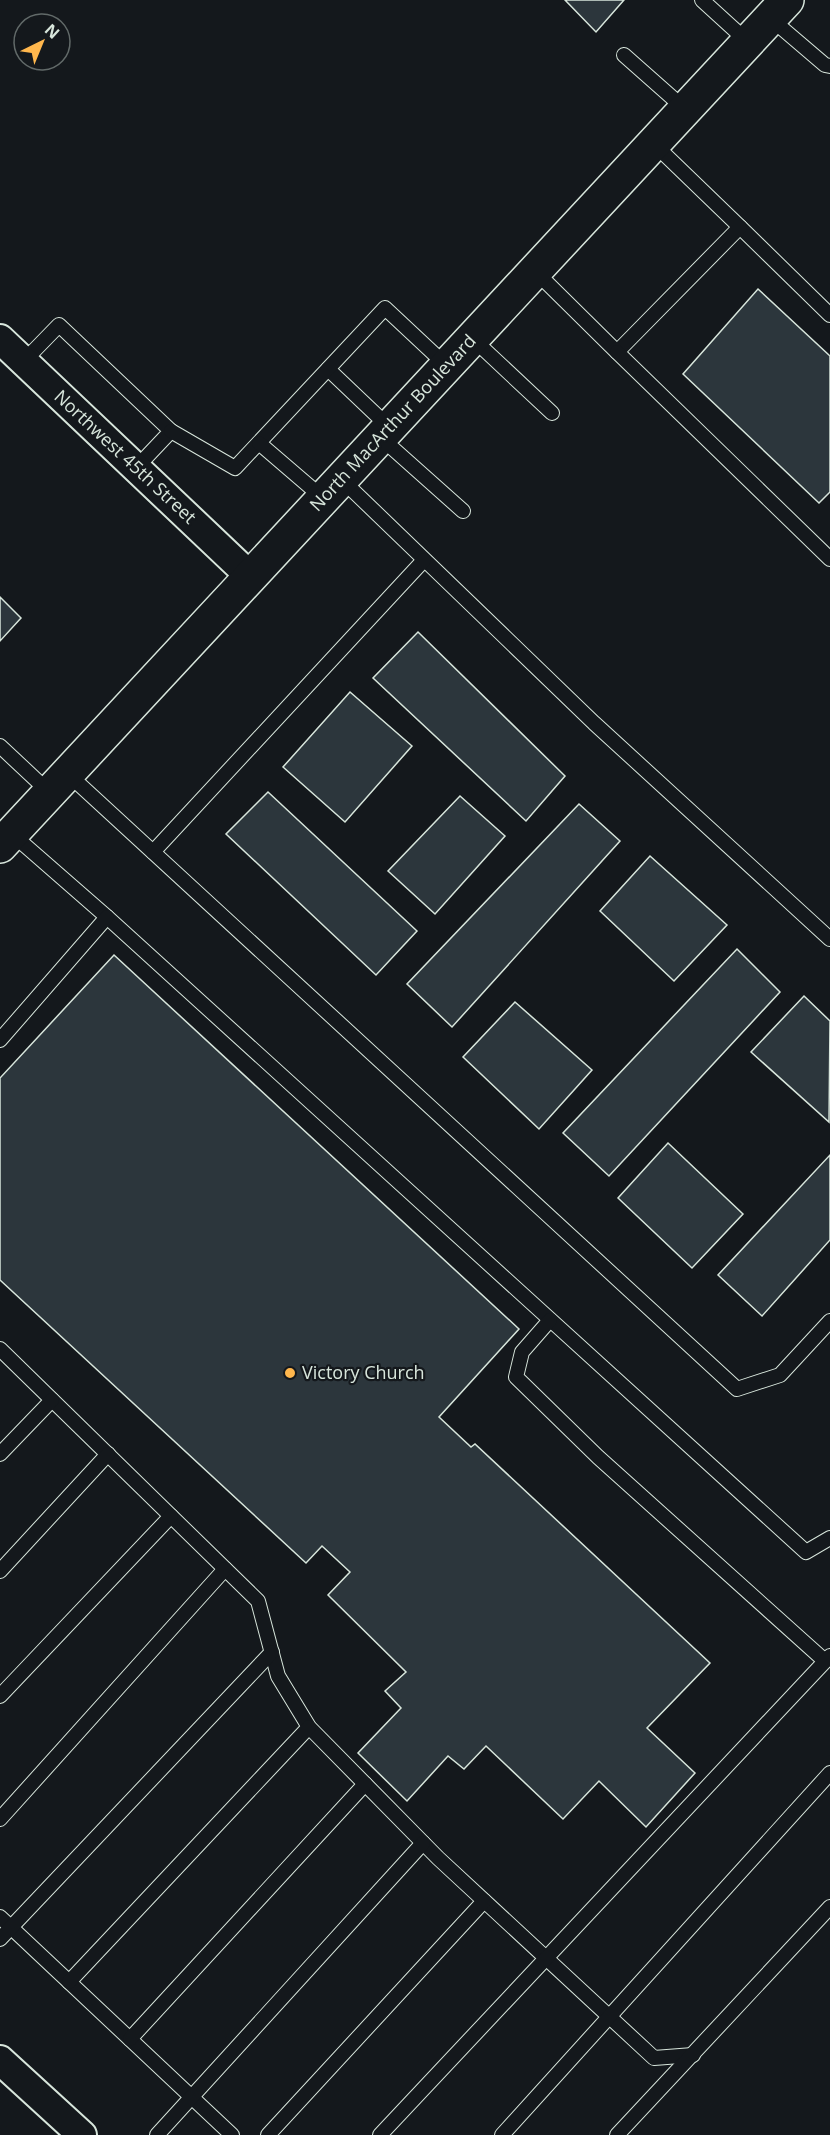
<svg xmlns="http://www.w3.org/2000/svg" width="830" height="2135" viewBox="0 0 830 2135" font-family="'Open Sans',sans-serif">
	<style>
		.building { fill: #2c363c; stroke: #d8e6dc; stroke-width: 1.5 }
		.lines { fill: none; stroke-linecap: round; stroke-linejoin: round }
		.lane-casing { stroke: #d8e6dc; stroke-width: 16 }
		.street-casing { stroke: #d8e6dc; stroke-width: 32 }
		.secondary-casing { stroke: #d8e6dc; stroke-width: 36 }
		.lane { stroke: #14181c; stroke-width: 14 }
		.street { stroke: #14181c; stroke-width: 28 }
		.secondary { stroke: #14181c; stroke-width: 33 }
		.poi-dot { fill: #ffb74d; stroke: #14181c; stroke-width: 2 }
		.labels { text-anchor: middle; stroke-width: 4.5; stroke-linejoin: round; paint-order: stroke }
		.street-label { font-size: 18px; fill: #d8e6dc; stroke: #14181c }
		.poi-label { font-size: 18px; fill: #d8e6dc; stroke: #14181c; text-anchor: start }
	</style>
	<rect width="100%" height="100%" fill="#14181c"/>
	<!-- building -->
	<g class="building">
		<polygon points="565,0 624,0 596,32"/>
		<polygon points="758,289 830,356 830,492 819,503 683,374"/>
		<polygon points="0,597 21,618 0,641"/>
		<polygon points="418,632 565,776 526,821 373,678"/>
		<polygon points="350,692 412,746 345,822 283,767"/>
		<polygon points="268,792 417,931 376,975 226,834"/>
		<polygon points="460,796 505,836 435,914 388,871"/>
		<polygon points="579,804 620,841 452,1027 407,984"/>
		<polygon points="650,856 727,925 674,981 600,911"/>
		<polygon points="737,949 780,992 609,1176 563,1133"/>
		<polygon points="114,955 519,1329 439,1417 471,1447 475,1444 710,1663 647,1728 695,1773 646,1827 599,1781 563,1819 486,1746 464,1769 448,1756 407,1801 358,1753 401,1708 385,1691 406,1672 328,1595 350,1572 322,1546 306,1563 0,1280 0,1078"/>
		<polygon points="804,996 830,1021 829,1122 751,1052"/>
		<polygon points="515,1002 592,1070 539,1129 463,1057"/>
		<polygon points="668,1143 743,1214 692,1268 618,1198"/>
		<polygon points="830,1155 830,1240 762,1316 718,1275"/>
	</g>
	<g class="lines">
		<!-- lane casing -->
		<g class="lane-casing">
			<g id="lane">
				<polyline points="702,0 748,42"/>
				<polyline points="770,18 825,65 830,66"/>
				<polyline points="624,55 685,109"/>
				<polyline points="740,227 830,315"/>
				<polyline points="534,270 617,352 740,227 654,144"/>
				<polyline points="473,339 552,413"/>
				<polyline points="617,352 830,559"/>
				<polyline points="24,361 59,325 171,431 136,468"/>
				<polyline points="328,369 389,427"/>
				<polyline points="171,431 235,468 385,308 447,366"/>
				<polyline points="380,437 463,511"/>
				<polyline points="259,443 323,498"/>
				<polyline points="341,479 594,723 830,939"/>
				<polyline points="0,746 49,792"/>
				<polyline points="67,773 737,1389 780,1375 830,1321"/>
				<polyline points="12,834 107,917 806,1552 830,1538"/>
				<polyline points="153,852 424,560"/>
				<polyline points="0,1040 107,917"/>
				<polyline points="550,1320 522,1352 516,1377 598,1457 825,1661"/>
				<polyline points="0,1349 258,1601 278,1676 309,1727 438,1858 654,2058 693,2055"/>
				<polyline points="0,1454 52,1400"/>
				<polyline points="0,1571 108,1454"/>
				<polyline points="0,1696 171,1516"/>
				<polyline points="0,1819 225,1569"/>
				<polyline points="0,1917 232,2135"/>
				<polyline points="0,1939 272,1652"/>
				<polyline points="69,1982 309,1727"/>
				<polyline points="130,2039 365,1784"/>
				<polyline points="157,2135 423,1843"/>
				<polyline points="268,2135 484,1901"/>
				<polyline points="380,2135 830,1656"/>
				<polyline points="502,2135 830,1773"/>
				<polyline points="617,2135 830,1907"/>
			</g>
		</g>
		<!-- street casing -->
		<g class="street-casing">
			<g id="street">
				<polyline points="0,339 250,576"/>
				<polyline points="0,2060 82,2135"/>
			</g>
		</g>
		<!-- secondary casing -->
		<g class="secondary-casing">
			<polyline id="secondary" points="0,846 787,0"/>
		</g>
		<!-- lane -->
		<use href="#lane" class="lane"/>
		<!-- street -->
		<use href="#street" class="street"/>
		<!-- secondary -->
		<use href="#secondary" class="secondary"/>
	</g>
	<!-- markers -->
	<circle class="poi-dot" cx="290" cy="1373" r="6"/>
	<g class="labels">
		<!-- street labels -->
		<g class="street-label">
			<text transform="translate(393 423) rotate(-47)" y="6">North MacArthur Boulevard</text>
			<text transform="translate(125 457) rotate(43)" y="6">Northwest 45th Street</text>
		</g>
		<!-- poi labels -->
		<g class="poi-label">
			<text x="302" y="1379">Victory Church</text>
		</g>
	</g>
	<!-- north arrow -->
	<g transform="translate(42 42) rotate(43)"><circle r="28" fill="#14181c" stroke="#626a69" stroke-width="1.5"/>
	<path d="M0-4.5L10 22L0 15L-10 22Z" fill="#ffb74d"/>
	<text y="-9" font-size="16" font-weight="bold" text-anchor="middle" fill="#d8e6dc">N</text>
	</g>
</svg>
